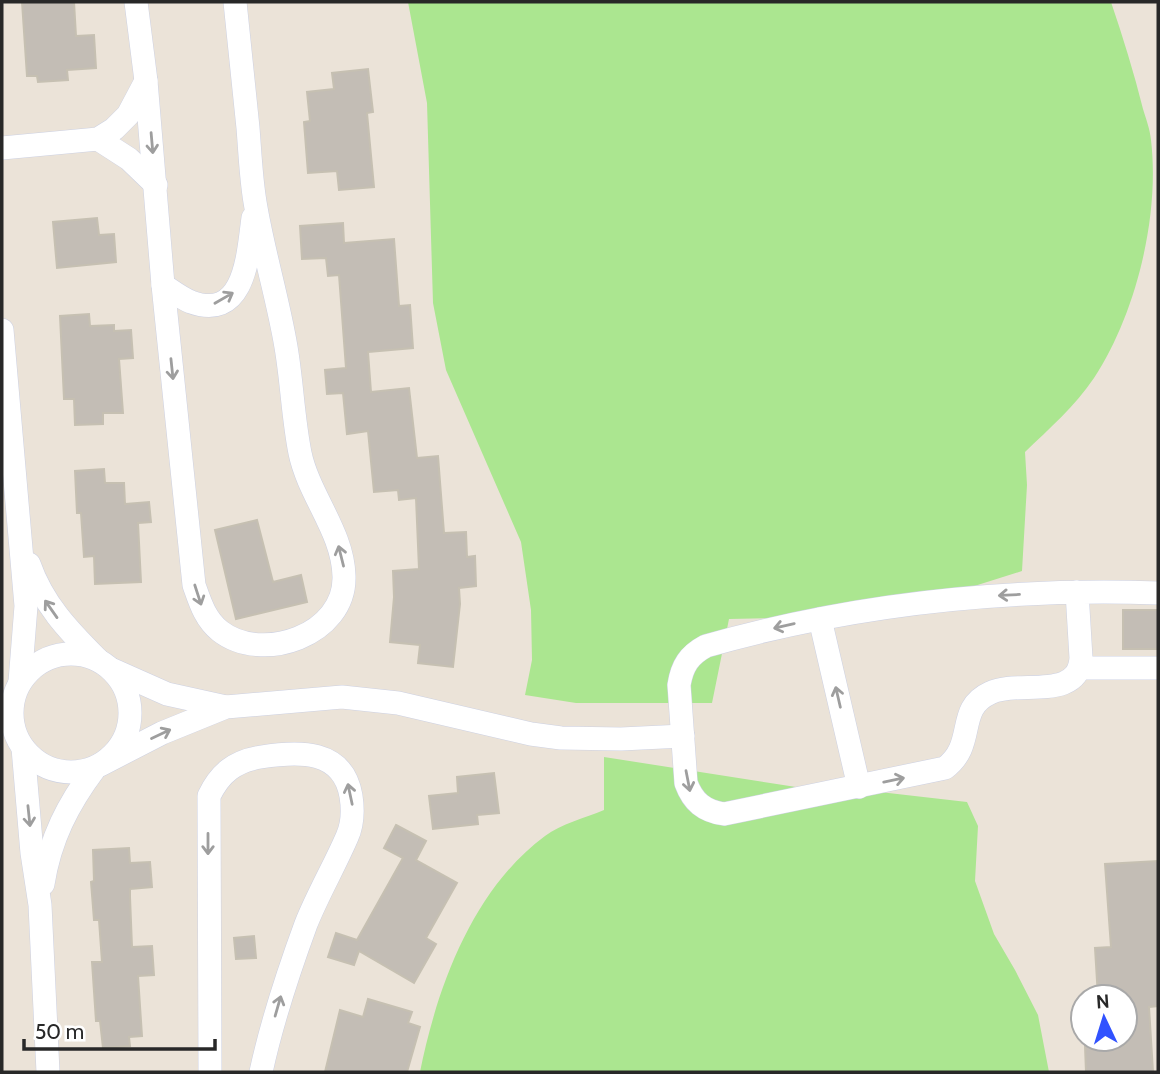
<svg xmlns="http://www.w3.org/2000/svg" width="1160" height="1074" viewBox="0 0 1160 1074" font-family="Cabin,sans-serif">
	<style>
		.green { fill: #abe690 }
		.building { fill: #c3bdb5; stroke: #c6c0b2; stroke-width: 2 }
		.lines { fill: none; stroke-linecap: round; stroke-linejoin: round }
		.street-casing { stroke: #cdd1e2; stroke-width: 24 }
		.street { stroke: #fff; stroke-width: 23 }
		.oneway { stroke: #9e9e9e }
	</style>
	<rect width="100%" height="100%" fill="#ebe3d8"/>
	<!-- green -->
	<g class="green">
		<path d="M408 2H1111C1123 37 1134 73 1143 109 1146 119 1150 129 1151 140 1160 216 1136 314 1094 378 1075 406 1049 429 1025 452L1027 485 1022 571 930 600 830 617 729 619 712 703H576L525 695 532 660 531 610 521 542 446 370 433 303 427 103Z"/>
		<path d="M604 757 796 787 871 791 967 802 978 826 975 881 994 934 1015 970 1038 1015 1049 1072H420C437 987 473 889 545 836 561 824 585 818 604 810Z"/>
	</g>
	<!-- building -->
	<g class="building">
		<polygon points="22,2 74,2 76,36 94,35 96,68 67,70 68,80 38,82 37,76 27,76"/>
		<polygon points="368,69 373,112 367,113 374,187 339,190 337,171 308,173 304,122 310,121 307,92 334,89 332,73"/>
		<polygon points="97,218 99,235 114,234 116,262 57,268 53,222"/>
		<polygon points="343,223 344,243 394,239 399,306 410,305 413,348 368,352 371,392 409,388 417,458 438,456 444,533 466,532 467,557 475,556 476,586 459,588 460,604 453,667 418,663 420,645 390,642 394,597 393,571 419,569 416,498 399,500 398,490 374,492 368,431 347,434 343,393 327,394 325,370 346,368 339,275 328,276 326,258 302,259 300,226"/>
		<polygon points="89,314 90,326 114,325 114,331 131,330 133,358 119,359 123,413 103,413 103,424 75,425 74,399 64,399 60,316"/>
		<polygon points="104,469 105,483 124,483 125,504 149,502 151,522 138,523 141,582 95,584 94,556 84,557 81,513 77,513 75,471"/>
		<polygon points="257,520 273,582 301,575 307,602 236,619 215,530"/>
		<rect x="1123" y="610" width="35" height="39"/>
		<polygon points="494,773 499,813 477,815 478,824 433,829 429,796 458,793 457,777"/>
		<polygon points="396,825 426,841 416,860 457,883 426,938 436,944 414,983 359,951 354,965 328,957 336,933 357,940 403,858 384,848"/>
		<polygon points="129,848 130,863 150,862 152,887 130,889 130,897 132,947 152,946 154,975 138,976 142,1036 129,1037 130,1046 103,1048 100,1021 96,1021 92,962 102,962 99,920 94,920 91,882 94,881 93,850"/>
		<polygon points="1158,861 1158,1006 1149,1007 1153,1072 1086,1072 1085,1046 1125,1045 1125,997 1098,997 1095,948 1111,947 1105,864"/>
		<polygon points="254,936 256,958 236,959 234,938"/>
		<polygon points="368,999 412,1012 408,1023 420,1027 407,1072 325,1072 340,1010 363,1017"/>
	</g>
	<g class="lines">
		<!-- street casing -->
		<g class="street-casing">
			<g id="street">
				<path d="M136 2 146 81 163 285 194 585C200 602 205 619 220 631 262 664 346 635 344 576 343 532 309 496 300 453 293 418 292 382 286 347 278 299 263 251 255 202 251 178 250 153 248 128 244 86 239 44 235 2"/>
				<polyline points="98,139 129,159 156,185"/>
				<polyline points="2,148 98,139 114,129 128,115 146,81"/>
				<path d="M163 285C172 291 181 298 191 302 246 322 248 253 253 218"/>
				<polyline points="2,330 26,606 20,682"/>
				<path d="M29 564C43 604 68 630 97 659"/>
				<path d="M1077 592 1081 658C1078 702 1018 679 990 693 955 709 977 744 945 768L724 814C704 811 693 802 686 783L679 685C682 666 689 655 706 646 853 604 1006 588 1158 593"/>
				<polyline points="820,619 859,787"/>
				<circle cx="71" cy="713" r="59"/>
				<polyline points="1080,668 1158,668"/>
				<polyline points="113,670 167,694 226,707"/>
				<polyline points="23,748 32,853 40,905 48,1072"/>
				<polyline points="100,765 162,733 226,707 342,697 398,703 531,734 561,738 621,739 683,736"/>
				<path d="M43 884C50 839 68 804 95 768"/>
				<path d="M210 1072 209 796C220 773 235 761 261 757 299 751 343 749 351 796 353 809 353 824 347 837 334 867 318 894 306 924 288 973 272 1021 261 1072"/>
			</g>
		</g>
		<!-- street -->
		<use href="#street" class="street"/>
	</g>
	<!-- one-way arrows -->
	<defs><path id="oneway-shaft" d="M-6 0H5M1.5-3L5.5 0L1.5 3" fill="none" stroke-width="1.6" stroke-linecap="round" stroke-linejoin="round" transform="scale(1.75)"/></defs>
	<g class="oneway">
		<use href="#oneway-shaft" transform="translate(152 143) rotate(85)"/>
		<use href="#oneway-shaft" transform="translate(224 298) rotate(-30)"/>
		<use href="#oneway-shaft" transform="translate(172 369) rotate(84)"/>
		<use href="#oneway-shaft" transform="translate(341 556) rotate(-104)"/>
		<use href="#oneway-shaft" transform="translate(198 595) rotate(72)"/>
		<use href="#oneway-shaft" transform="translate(1009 595) rotate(177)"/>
		<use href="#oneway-shaft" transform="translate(51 609) rotate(-125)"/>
		<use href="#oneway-shaft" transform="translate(784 626) rotate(167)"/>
		<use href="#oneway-shaft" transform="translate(838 697) rotate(-103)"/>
		<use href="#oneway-shaft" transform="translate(161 734) rotate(-25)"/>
		<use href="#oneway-shaft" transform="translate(894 780) rotate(-12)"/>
		<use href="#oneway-shaft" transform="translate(688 781) rotate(79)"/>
		<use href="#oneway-shaft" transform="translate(350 794) rotate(-102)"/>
		<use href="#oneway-shaft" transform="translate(29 816) rotate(84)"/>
		<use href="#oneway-shaft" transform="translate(208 844) rotate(90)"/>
		<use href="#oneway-shaft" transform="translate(278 1006) rotate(-74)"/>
	</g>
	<!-- border -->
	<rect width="1160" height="1074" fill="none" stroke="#282828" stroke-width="7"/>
	<!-- north arrow -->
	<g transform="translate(1104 1018) rotate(356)"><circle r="33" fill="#ffffff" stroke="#a9a9a9" stroke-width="2"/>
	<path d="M0-5L12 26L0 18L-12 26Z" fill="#3152ff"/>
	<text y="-10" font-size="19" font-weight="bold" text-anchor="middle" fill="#282828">N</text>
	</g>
	<!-- scale -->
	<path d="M24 1039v10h191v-10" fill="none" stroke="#282828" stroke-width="3.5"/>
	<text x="35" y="1039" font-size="21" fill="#282828" stroke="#ffffff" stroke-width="5" paint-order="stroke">50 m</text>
</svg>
